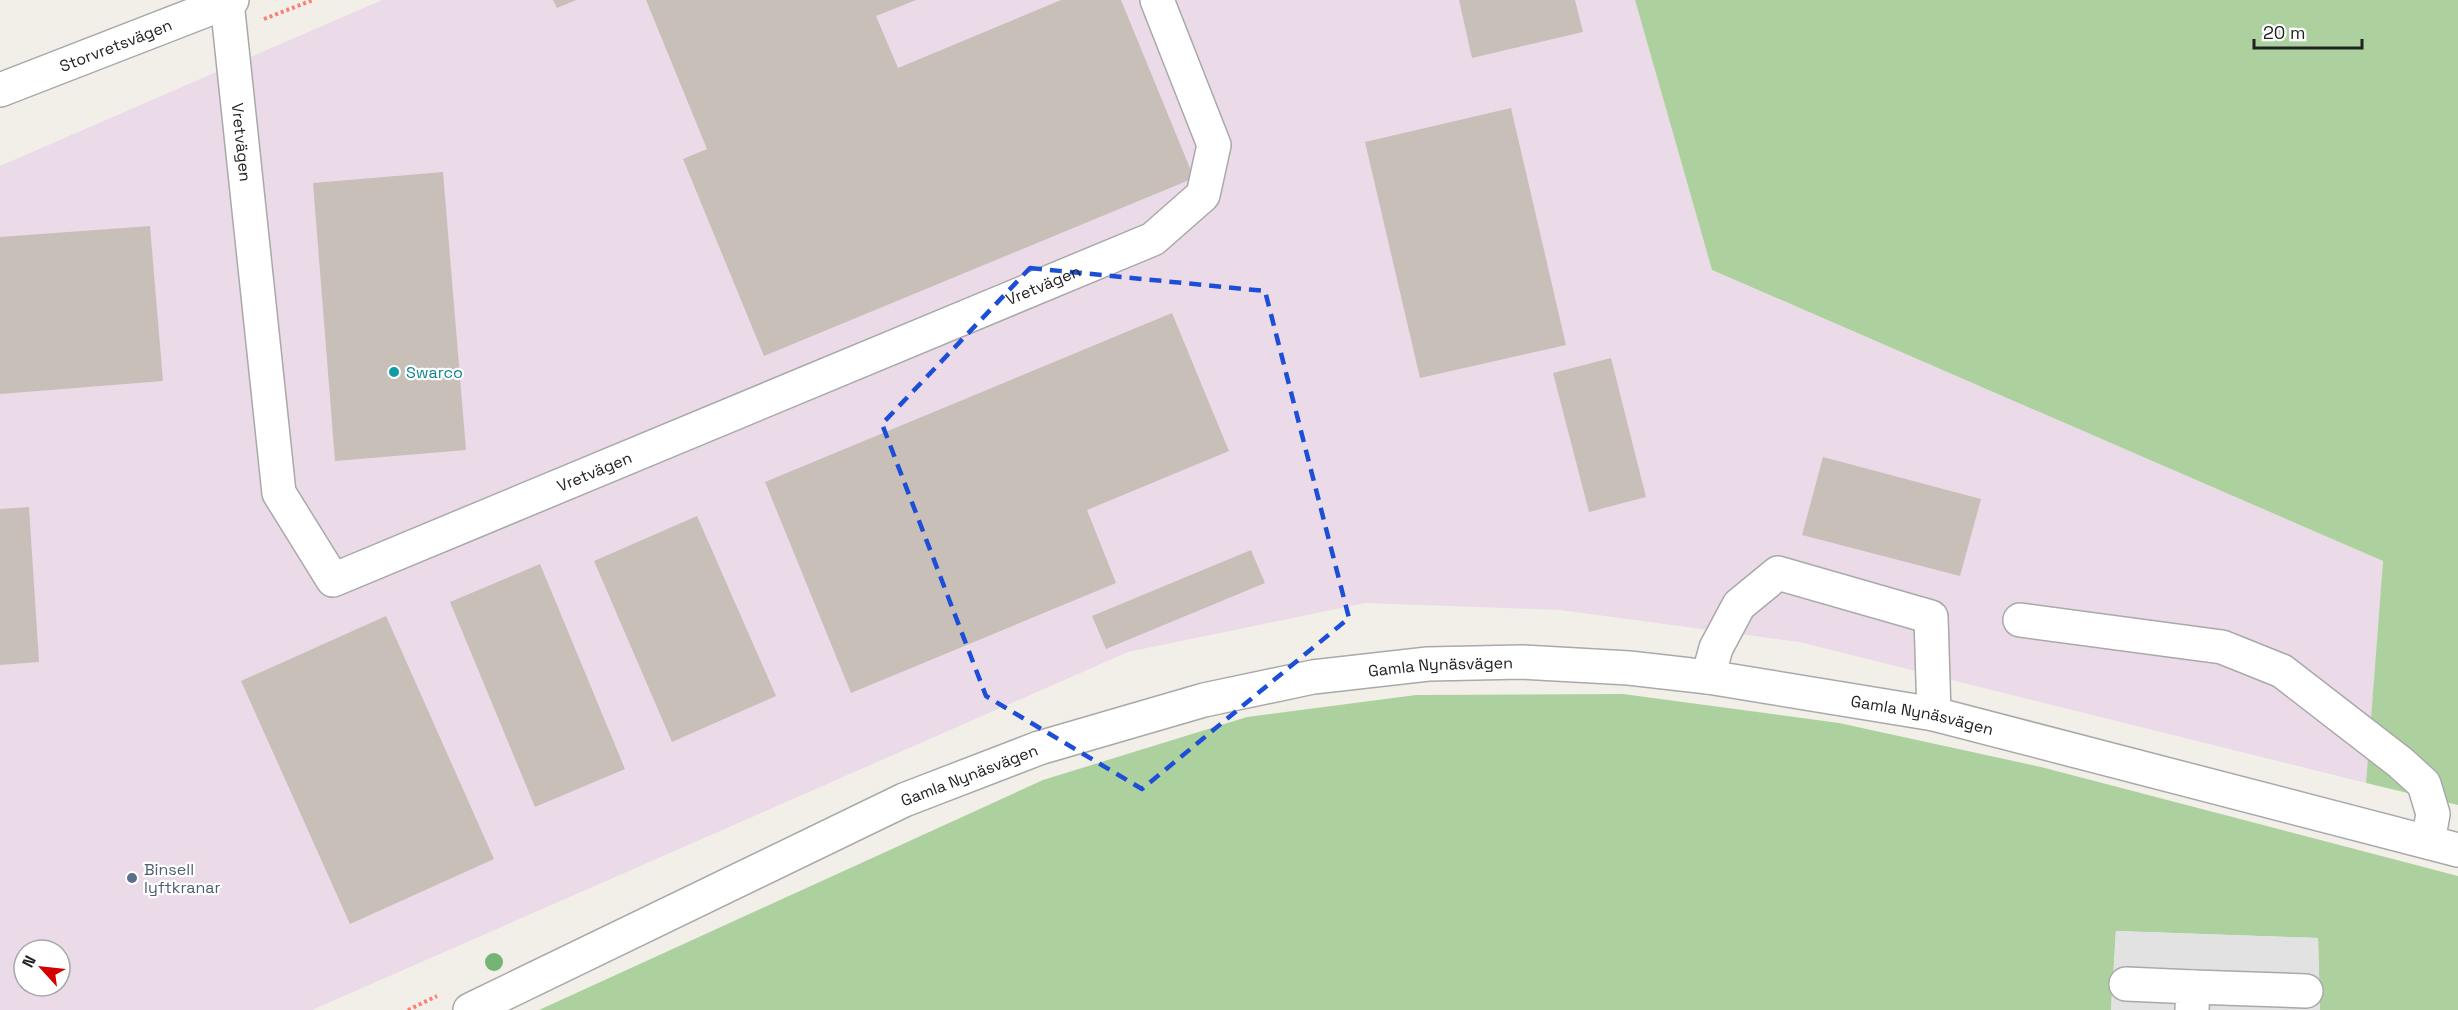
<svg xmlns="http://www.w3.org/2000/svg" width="2458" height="1010" viewBox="0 0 2458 1010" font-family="'Space Grotesk',sans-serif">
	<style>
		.industrial { fill: #ebdbe8; fill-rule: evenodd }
		.forest { fill: #add19e }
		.parking { fill: #e2e2e2 }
		.building { fill: #c7bfb8 }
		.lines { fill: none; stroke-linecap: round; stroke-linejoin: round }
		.minor-casing { stroke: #a9a9a9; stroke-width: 36 }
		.path { stroke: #fa8072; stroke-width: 4; stroke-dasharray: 3 3; stroke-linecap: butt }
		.minor { stroke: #fff; stroke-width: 33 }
		.tree { fill: #74b475 }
		.marked { fill: none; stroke: #1d4ed8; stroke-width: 4.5; stroke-dasharray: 12 8; stroke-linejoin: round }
		.culture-dot { fill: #0f9aa8; stroke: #fff; stroke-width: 2 }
		.service-dot { fill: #5c6f8a; stroke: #fff; stroke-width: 2 }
		.labels { text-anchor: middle; stroke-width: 4.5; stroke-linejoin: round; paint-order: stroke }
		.street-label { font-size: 16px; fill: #222; stroke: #fff }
		.culture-label { font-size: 16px; fill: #0d838f; stroke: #fff; text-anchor: start }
		.service-label { font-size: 16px; fill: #4e5e75; stroke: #fff; text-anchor: start }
	</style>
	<rect width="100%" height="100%" fill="#f2efe9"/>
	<!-- industrial -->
	<path class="industrial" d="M382 0H1635L1712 270 2383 561 2366 783 1799 642 1560 610 1365 603 1128 652 312 1010H0V166ZM24 950H60V986H24Z"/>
	<!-- forest -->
	<g class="forest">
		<polygon points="1635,0 2458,0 2458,805 2366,783 2383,561 1712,270"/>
		<polygon points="1623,694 1839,723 2041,767 2458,876 2458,1010 2320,1010 2318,938 2116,931 2111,1010 539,1010 1043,780 1247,717 1416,695"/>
	</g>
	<!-- parking -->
	<polygon class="parking" points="2116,931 2318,938 2320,1010 2111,1010"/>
	<!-- building -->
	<g class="building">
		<polygon points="553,0 576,0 557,8"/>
		<polygon points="646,0 916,0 876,16 898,68 1061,0 1121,0 1194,178 764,356 683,159 707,149"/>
		<polygon points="1459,0 1575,0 1583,32 1472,58"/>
		<polygon points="1511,108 1566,345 1420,378 1365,142"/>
		<polygon points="443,172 466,450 335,461 313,183"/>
		<polygon points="150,226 163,381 0,394 0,237"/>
		<polygon points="1172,313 1229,451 1087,510 1116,583 851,693 765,482"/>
		<polygon points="1611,358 1646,497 1589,512 1553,373"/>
		<polygon points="1823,457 1981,499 1960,576 1802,535"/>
		<polygon points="29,507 39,662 0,665 0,509"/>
		<polygon points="697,516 776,696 672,742 594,561"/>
		<polygon points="1251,550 1265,583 1106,649 1092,616"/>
		<polygon points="540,564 625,769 535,807 450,602"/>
		<polygon points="386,616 494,859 350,924 241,681"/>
	</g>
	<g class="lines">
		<!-- minor casing -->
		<g class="minor-casing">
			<g id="minor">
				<path id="s1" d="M227 2 279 493 333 580 1153 239 1203 195 1214 145 1157 0"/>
				<path id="s2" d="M0 90 232 0"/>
				<polyline points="2020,620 2222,647 2282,671 2401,763 2424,784 2433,814 2428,842"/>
				<polyline points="1708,677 1716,648 1739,605 1778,573 1931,617 1934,714"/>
				<polyline points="2126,984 2193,987 2192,1010"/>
				<polyline points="2193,987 2306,991"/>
				<path id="s3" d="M470 1010 904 800 1039 748 1204 700 1313 677 1428 664 1522 662 1629 668 1708 677 1934 714 2458 850"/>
			</g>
		</g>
		<!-- path -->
		<g class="path">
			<polyline points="264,19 313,0"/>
			<polyline points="408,1010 437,996"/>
		</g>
		<!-- minor -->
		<use href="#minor" class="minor"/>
	</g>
	<!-- trees -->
	<circle class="tree" cx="494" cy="962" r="9"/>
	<!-- marked area -->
	<path class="marked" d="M1030 268 1265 291 1349 618 1142 789 986 696 882 424Z"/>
	<!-- markers -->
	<circle class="culture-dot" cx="394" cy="372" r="6"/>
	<circle class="service-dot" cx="132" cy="878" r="6"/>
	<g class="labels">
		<!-- street labels -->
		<g class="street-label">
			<text dy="6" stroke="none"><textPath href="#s2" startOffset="124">Storvretsvägen</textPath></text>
			<text dy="6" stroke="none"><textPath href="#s1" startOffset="141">Vretvägen</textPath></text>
			<text dy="6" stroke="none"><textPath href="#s1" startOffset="1365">Vretvägen</textPath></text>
			<text dy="6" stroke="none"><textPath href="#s1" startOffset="879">Vretvägen</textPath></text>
			<text dy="6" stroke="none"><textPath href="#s3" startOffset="1038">Gamla Nynäsvägen</textPath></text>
			<text dy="6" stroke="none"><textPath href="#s3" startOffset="1524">Gamla Nynäsvägen</textPath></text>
			<text dy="6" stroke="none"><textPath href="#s3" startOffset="552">Gamla Nynäsvägen</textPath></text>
		</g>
		<!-- culture labels -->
		<g class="culture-label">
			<text x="406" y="378">Swarco</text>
		</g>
		<!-- service labels -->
		<g class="service-label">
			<text x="144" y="875">Binsell<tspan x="144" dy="18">lyftkranar</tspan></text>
		</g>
	</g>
	<!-- north arrow -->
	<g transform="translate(42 968) rotate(297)"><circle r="28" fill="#ffffff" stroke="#a7a7a7" stroke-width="1.5"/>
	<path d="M0-4.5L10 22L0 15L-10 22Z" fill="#d40000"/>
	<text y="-9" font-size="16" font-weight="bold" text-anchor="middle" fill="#222222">N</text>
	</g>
	<!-- scale -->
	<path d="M2254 39v9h108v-9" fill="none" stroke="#222222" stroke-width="3"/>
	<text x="2263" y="39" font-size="18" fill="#222222" stroke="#ffffff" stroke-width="4.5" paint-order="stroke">20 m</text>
</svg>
